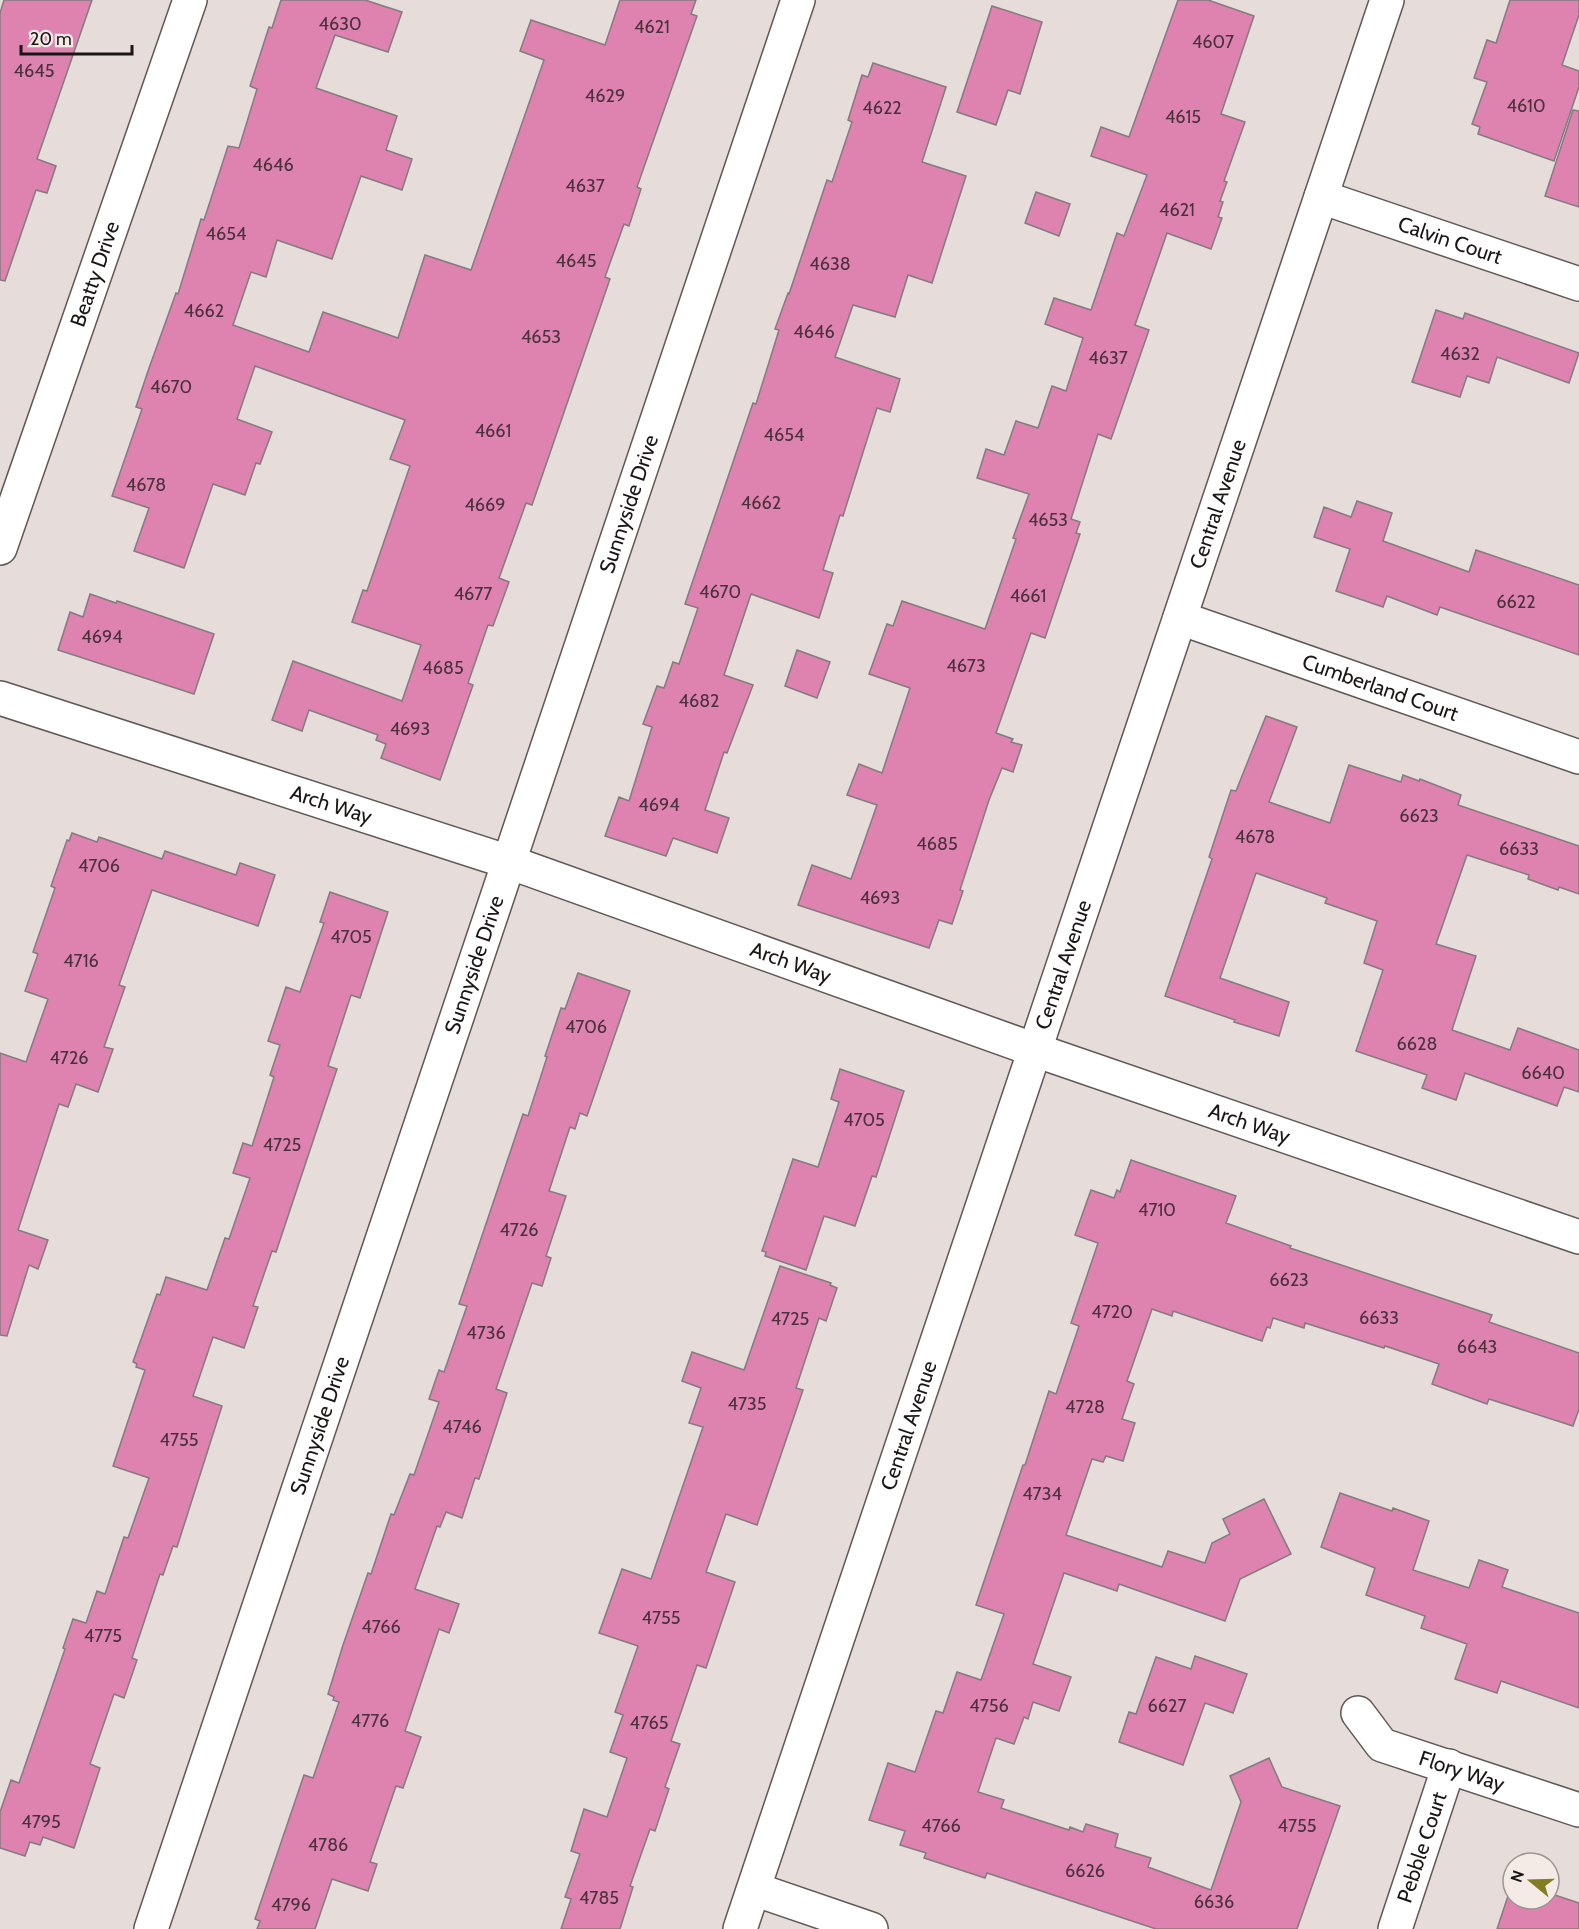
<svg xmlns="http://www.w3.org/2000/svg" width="1579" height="1929" viewBox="0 0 1579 1929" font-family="Cabin,sans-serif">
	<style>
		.building { fill: #de82af; stroke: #847b7f; stroke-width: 1.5 }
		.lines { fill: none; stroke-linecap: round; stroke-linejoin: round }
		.street-casing { stroke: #605855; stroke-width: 36 }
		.secondary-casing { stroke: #605855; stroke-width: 36 }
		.street { stroke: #fff; stroke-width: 33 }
		.secondary { stroke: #fff; stroke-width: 33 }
		.labels { text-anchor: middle; stroke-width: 4.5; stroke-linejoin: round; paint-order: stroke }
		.number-label { font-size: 18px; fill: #4a313c }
		.street-label { font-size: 21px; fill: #191615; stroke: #f4eae6 }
	</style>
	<rect width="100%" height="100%" fill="#e6dcd9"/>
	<!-- building -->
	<g class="building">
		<polygon points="4,0 92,0 37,159 56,166 47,193 36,190 5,281 0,280 0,13"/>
		<polygon points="281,0 365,0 402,12 388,52 335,35 316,88 397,116 386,150 412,159 402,190 361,176 332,259 277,240 266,277 251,272 233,325 309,352 323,312 398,338 425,255 471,270 544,60 520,51 531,20 605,45 620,0 696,0 691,14 697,16 637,187 641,189 629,226 624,224 605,277 610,279 532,505 526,503 499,578 509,582 493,626 488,625 468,683 473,685 440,780 381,758 386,744 376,740 378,735 309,710 302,731 272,720 293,661 402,701 421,645 352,622 363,590 367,591 410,466 390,459 405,420 255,366 237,419 272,432 260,464 256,463 245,495 213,484 184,568 134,551 149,508 112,496 142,409 136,407 148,371 176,293 178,294 201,219 204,220 228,146 239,148 257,89 250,86 269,27 272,28"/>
		<polygon points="1178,0 1208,0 1254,16 1221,114 1245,122 1224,181 1227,182 1220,201 1223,202 1218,217 1222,218 1211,249 1167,233 1135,325 1149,330 1111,439 1098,434 1071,519 1080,522 1076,533 1080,534 1045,638 1031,633 996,733 1013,739 1011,742 1022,745 1013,772 1002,768 989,800 960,890 963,891 952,924 939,920 929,948 798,905 812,865 851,879 877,805 847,795 859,764 882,773 910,688 869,674 887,624 893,626 902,601 985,629 1016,539 1013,538 1029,494 977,478 986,449 1004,455 1016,421 1038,428 1052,386 1066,391 1083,338 1045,324 1054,298 1091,310 1117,233 1124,236 1147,175 1091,156 1101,127 1129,137"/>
		<polygon points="1510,0 1579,0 1579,15 1562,65 1579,71 1579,87 1554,161 1478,134 1480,127 1472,124 1487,82 1474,78 1487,40 1496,43"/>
		<polygon points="992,6 1042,22 1020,94 1008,90 996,125 957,112"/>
		<polygon points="873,63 946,87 922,162 966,176 932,283 908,275 895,317 853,305 835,357 900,379 890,412 877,408 843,516 840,515 823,570 833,573 819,618 751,594 724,675 753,685 727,753 724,752 705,810 729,818 717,853 673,838 666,856 605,836 619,797 629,801 652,727 643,724 657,686 664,688 673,662 679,664 698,608 685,604 753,403 756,404 779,330 775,329 788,293 789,294 827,180 832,182 852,122 848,120 862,75 868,77"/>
		<polygon points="1573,110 1579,111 1579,207 1545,196"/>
		<polygon points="1036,192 1070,204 1059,236 1025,223"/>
		<polygon points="1436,310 1463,319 1465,313 1579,353 1569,383 1497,357 1489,383 1467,376 1460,397 1412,382"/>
		<polygon points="1357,501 1392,513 1383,541 1469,572 1476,550 1579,585 1579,655 1440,607 1437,615 1387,596 1383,607 1336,591 1350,549 1314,537 1324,507 1351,517"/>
		<polygon points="90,594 116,603 117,601 214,634 194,694 58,650 70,612 83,617"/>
		<polygon points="797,650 830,662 817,698 785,686"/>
		<polygon points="1266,716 1297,727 1269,802 1330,823 1349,765 1401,782 1403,775 1419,781 1420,779 1461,795 1458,805 1579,846 1579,894 1559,887 1558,890 1528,879 1529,875 1467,855 1436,944 1476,956 1452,1030 1510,1050 1518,1028 1579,1050 1579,1092 1564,1087 1557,1106 1465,1073 1456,1100 1422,1088 1427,1075 1356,1051 1383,970 1364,963 1377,921 1325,903 1327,898 1256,873 1220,978 1289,1002 1279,1036 1234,1022 1235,1020 1165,996 1212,859 1209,857 1231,790 1236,791"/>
		<polygon points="72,833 97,842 99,837 162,859 165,851 236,875 240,863 275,875 258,926 152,890 119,985 125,987 104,1047 113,1049 98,1092 76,1084 68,1107 59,1104 18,1230 48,1240 38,1269 29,1265 7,1336 0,1335 0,1053 26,1062 48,999 25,991 38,954 33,952 55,888 51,886 67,840 69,841"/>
		<polygon points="330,892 388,912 360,998 351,995 328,1066 337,1069 276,1252 272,1251 253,1306 258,1307 244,1348 213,1337 193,1396 222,1406 177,1547 173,1546 163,1575 160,1574 132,1658 137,1660 124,1698 114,1694 90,1764 100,1768 74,1848 43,1837 40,1845 30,1842 25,1856 0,1848 0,1812 11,1780 19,1783 65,1649 63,1648 73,1619 86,1623 97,1591 105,1594 124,1537 128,1538 149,1478 113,1466 145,1370 136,1367 137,1364 133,1362 157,1294 160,1295 166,1277 207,1290 225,1238 229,1239 250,1178 233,1173 243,1143 252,1146 274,1077 270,1075 280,1045 268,1041 286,987 300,992 324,923 320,922"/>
		<polygon points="578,973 630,991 587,1116 580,1113 575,1129 570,1127 549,1191 566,1196 546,1256 551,1258 542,1286 532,1283 496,1389 507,1393 479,1479 475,1478 462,1518 446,1512 440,1527 437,1526 415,1589 459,1604 449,1633 439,1629 405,1731 421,1737 403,1788 396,1786 370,1862 377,1864 368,1891 332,1879 315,1929 257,1929 260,1921 255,1919 304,1775 313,1778 339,1702 333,1700 334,1697 328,1694 343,1645 368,1573 371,1574 391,1514 394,1515 410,1474 414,1475 439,1402 429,1399 439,1370 444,1372 467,1306 459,1304 523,1114 528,1116 547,1057 545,1056 561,1008 565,1009"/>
		<polygon points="840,1069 904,1091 876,1177 872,1176 855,1226 824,1216 806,1270 765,1256 766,1252 762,1251 793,1159 818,1167 839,1102 831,1099"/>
		<polygon points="1131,1160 1236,1196 1226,1223 1291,1246 1290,1248 1492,1315 1489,1322 1579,1353 1579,1409 1573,1426 1489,1399 1487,1404 1432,1384 1439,1364 1385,1346 1384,1348 1305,1323 1304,1328 1273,1318 1270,1328 1267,1327 1262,1341 1173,1311 1172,1316 1152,1309 1127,1381 1134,1384 1122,1419 1135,1423 1123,1461 1106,1456 1103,1462 1092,1459 1066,1535 1162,1567 1168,1551 1205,1563 1212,1543 1230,1534 1223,1519 1264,1499 1291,1554 1240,1579 1225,1621 1119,1584 1117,1591 1064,1573 1033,1664 1071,1677 1059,1711 1033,1702 1028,1719 1024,1717 1014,1744 996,1738 978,1792 1004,1800 1001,1808 1069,1830 1070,1827 1083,1832 1086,1824 1118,1834 1115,1847 1151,1858 1148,1867 1211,1890 1241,1802 1230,1776 1269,1758 1282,1787 1340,1806 1297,1929 1156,1929 987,1873 985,1878 924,1858 926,1853 900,1845 905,1831 869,1820 888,1763 915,1772 936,1711 943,1713 957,1672 981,1680 1004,1614 976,1605 1023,1465 1025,1465 1049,1391 1056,1394 1079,1326 1071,1323 1098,1243 1075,1235 1091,1190 1114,1198 1117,1190 1120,1192"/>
		<polygon points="780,1266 831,1283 830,1285 837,1288 826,1321 819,1318 796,1388 803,1390 757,1525 726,1514 706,1572 735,1582 706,1668 697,1665 671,1741 680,1744 665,1787 669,1789 655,1831 650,1829 630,1886 633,1887 620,1929 561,1929 571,1899 565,1897 580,1854 571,1851 584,1809 607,1817 627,1758 610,1752 623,1715 615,1712 638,1646 599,1633 622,1569 651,1579 703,1427 689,1423 701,1388 682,1381 692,1352 744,1370"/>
		<polygon points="1340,1493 1392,1511 1393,1508 1429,1521 1413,1570 1469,1588 1479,1560 1508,1570 1502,1587 1579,1613 1579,1708 1501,1681 1497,1693 1455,1679 1467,1644 1421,1628 1425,1616 1366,1595 1375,1568 1321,1547"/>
		<polygon points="1195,1656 1247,1674 1233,1713 1205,1703 1183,1765 1119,1742 1129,1712 1136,1714 1156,1657 1191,1669"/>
		<polygon points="1513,1881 1513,1899 1549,1899 1549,1893 1579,1903 1579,1929 1497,1929"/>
	</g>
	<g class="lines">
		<!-- street casing -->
		<g class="street-casing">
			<g id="street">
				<path id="s1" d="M1321 197 1579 284"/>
				<path id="s2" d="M0 548 190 0"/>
				<path id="s3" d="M1180 618 1579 757"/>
				<path id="s4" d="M0 698 509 862 1035 1050 1579 1237"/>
				<path id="s5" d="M1358 1713 1382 1745 1579 1810"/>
				<polyline points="754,1889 871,1929"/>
				<path id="s6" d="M151 1929 798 0"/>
				<path id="s7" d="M1395 1929 1449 1766"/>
			</g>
		</g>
		<!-- secondary casing -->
		<g class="secondary-casing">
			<g id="secondary">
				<path id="s8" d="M740 1929 1387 0"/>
			</g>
		</g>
		<!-- street -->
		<use href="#street" class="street"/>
		<!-- secondary -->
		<use href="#secondary" class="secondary"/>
	</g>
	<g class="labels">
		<!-- number labels -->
		<g class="number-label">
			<text x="340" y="30">4630</text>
			<text x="652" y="33">4621</text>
			<text x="1213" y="48">4607</text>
			<text x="34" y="77">4645</text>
			<text x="605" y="102">4629</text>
			<text x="1526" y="112">4610</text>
			<text x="882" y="114">4622</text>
			<text x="1183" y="123">4615</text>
			<text x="273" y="171">4646</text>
			<text x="585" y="192">4637</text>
			<text x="1177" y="216">4621</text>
			<text x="226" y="240">4654</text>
			<text x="576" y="267">4645</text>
			<text x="830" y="270">4638</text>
			<text x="204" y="317">4662</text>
			<text x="814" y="338">4646</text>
			<text x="541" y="343">4653</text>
			<text x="1460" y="360">4632</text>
			<text x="1108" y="364">4637</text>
			<text x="171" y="393">4670</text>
			<text x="493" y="437">4661</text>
			<text x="784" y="441">4654</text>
			<text x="146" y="491">4678</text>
			<text x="761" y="509">4662</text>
			<text x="485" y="511">4669</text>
			<text x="1048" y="526">4653</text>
			<text x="720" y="598">4670</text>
			<text x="473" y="600">4677</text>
			<text x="1028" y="602">4661</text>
			<text x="1516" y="608">6622</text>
			<text x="102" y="643">4694</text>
			<text x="966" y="672">4673</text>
			<text x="443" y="674">4685</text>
			<text x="699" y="707">4682</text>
			<text x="410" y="735">4693</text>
			<text x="659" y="811">4694</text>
			<text x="1419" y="822">6623</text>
			<text x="1255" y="843">4678</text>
			<text x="937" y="850">4685</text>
			<text x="1519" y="855">6633</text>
			<text x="99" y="872">4706</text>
			<text x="880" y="904">4693</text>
			<text x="351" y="943">4705</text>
			<text x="81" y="967">4716</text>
			<text x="586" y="1033">4706</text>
			<text x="1417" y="1050">6628</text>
			<text x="69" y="1064">4726</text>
			<text x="1543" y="1079">6640</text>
			<text x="864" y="1126">4705</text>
			<text x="282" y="1151">4725</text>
			<text x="1157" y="1216">4710</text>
			<text x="519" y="1236">4726</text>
			<text x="1289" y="1286">6623</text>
			<text x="1112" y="1318">4720</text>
			<text x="1379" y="1324">6633</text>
			<text x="790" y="1325">4725</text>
			<text x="486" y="1339">4736</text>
			<text x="1477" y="1353">6643</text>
			<text x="747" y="1410">4735</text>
			<text x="1085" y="1413">4728</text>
			<text x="462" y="1433">4746</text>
			<text x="179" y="1446">4755</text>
			<text x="1042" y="1500">4734</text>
			<text x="661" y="1624">4755</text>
			<text x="381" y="1633">4766</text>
			<text x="103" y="1642">4775</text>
			<text x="989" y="1712">4756</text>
			<text x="1167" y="1712">6627</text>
			<text x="370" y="1727">4776</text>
			<text x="649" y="1729">4765</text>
			<text x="41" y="1828">4795</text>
			<text x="941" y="1832">4766</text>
			<text x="1297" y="1832">4755</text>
			<text x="328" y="1851">4786</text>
			<text x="1085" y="1877">6626</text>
			<text x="599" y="1904">4785</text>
			<text x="1214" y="1908">6636</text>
			<text x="291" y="1911">4796</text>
		</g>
		<!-- street labels -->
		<g class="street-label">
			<text dy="7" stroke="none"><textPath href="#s1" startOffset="136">Calvin Court</textPath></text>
			<text dy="7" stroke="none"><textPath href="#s2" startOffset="290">Beatty Drive</textPath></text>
			<text dy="7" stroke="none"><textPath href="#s6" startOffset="1503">Sunnyside Drive</textPath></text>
			<text dy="7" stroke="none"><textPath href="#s8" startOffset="1503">Central Avenue</textPath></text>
			<text dy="7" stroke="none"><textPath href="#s3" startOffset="212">Cumberland Court</textPath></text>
			<text dy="7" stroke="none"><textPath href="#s4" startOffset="348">Arch Way</textPath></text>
			<text dy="7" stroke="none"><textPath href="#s4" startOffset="834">Arch Way</textPath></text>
			<text dy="7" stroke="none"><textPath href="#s6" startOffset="1017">Sunnyside Drive</textPath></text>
			<text dy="7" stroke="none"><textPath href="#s8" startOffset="1017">Central Avenue</textPath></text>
			<text dy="7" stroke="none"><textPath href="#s4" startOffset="1320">Arch Way</textPath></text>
			<text dy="7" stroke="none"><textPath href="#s6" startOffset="531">Sunnyside Drive</textPath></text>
			<text dy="7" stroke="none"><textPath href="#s8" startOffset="531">Central Avenue</textPath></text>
			<text dy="7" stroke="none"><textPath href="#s5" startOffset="124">Flory Way</textPath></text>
			<text dy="7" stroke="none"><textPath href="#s7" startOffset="86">Pebble Court</textPath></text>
		</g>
	</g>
	<!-- north arrow -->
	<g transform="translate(1531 1881) rotate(289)"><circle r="28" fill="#f4eae6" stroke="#9c9592" stroke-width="1.5"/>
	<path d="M0-4.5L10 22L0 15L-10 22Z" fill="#827c22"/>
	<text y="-9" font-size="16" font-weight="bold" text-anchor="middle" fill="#191615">N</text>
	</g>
	<!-- scale -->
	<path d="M21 45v9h111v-9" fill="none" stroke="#191615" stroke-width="3"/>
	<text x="30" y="45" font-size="18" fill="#191615" stroke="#f4eae6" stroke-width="4.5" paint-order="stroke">20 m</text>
</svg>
